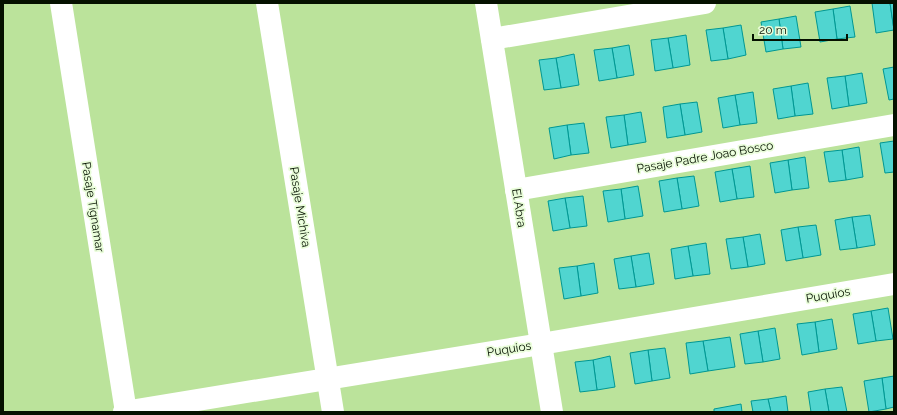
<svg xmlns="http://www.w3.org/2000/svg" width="897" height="415" viewBox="0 0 897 415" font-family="Raleway,sans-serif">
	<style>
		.building { fill: #50d5d0; stroke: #009793 }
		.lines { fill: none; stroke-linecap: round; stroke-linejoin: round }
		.street { stroke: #fff; stroke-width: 22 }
		.labels { text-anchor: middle; stroke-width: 3.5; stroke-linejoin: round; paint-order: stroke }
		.street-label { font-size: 12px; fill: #051100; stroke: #e9fdd9 }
	</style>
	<rect width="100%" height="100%" fill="#bbe39b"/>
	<!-- building -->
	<g class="building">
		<polygon points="872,3 890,3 894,30 876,33"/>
		<polygon points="890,3 894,3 894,30"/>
		<polygon points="850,6 855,37 837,39 833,9"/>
		<polygon points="833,9 837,39 820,42 815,12"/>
		<polygon points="796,16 801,47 783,49 779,19"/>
		<polygon points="779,19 783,49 766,52 761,22"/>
		<polygon points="741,25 746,55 728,59 723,28"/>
		<polygon points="723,28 728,59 711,61 706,30"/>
		<polygon points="686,35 690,65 673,68 668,38"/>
		<polygon points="668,38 673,68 655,71 651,40"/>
		<polygon points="629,45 634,75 617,78 612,48"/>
		<polygon points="612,48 617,78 599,81 594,50"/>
		<polygon points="574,54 579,85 561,88 556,58"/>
		<polygon points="556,58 561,88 544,90 539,60"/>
		<polygon points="894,67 894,99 889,100 883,69"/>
		<polygon points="862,73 867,103 849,106 845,76"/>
		<polygon points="845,76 849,106 832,109 827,78"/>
		<polygon points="808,83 813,114 795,116 791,86"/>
		<polygon points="791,86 795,116 778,119 773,89"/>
		<polygon points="753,92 757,123 740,125 735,95"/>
		<polygon points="735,95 740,125 723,128 718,98"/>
		<polygon points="697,102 702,132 685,135 680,104"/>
		<polygon points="680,104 685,135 667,138 663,107"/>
		<polygon points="641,112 646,142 628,145 624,115"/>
		<polygon points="624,115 628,145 611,148 606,117"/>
		<polygon points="584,123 589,153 571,155 567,125"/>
		<polygon points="567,125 571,155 554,159 549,128"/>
		<polygon points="894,141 894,172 885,173 880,143"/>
		<polygon points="859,147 863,177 846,180 842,150"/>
		<polygon points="842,150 846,180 829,182 824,152"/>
		<polygon points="805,157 809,188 792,190 788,160"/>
		<polygon points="788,160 792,190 775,193 770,163"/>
		<polygon points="750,166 754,197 737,199 732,169"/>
		<polygon points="732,169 737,199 720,202 715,172"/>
		<polygon points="694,176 699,206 682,209 677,178"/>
		<polygon points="677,178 682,209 664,212 659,181"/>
		<polygon points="638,186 643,216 625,219 621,189"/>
		<polygon points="621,189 625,219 608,222 603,191"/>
		<polygon points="583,196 587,226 570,228 565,198"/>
		<polygon points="565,198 570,228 553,231 548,201"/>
		<polygon points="870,215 875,245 857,248 852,217"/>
		<polygon points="852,217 857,248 840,250 835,220"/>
		<polygon points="816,225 821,255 803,258 798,227"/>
		<polygon points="798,227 803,258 786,261 781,230"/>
		<polygon points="760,234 765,264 748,267 743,237"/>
		<polygon points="743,237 748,267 731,269 726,239"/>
		<polygon points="706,243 710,274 693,276 688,246"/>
		<polygon points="688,246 693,276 675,279 671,249"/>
		<polygon points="649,253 654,284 636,287 631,256"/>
		<polygon points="631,256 636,287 619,289 614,259"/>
		<polygon points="594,263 598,293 581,296 577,266"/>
		<polygon points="577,266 581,296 564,299 559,268"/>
		<polygon points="888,308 893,339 876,341 871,311"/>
		<polygon points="871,311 876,341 858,344 853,314"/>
		<polygon points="832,319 837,349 819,352 815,322"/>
		<polygon points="815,322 819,352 802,355 797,324"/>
		<polygon points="775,328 780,359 763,362 758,331"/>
		<polygon points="758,331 763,362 745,364 740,334"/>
		<polygon points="730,337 735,367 708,371 703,341"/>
		<polygon points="703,341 708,371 690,374 686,343"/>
		<polygon points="665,348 670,378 652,381 648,350"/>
		<polygon points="648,350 652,381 635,384 630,353"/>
		<polygon points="610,356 615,387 597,390 593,360"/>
		<polygon points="593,360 597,390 580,392 575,362"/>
		<polygon points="894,376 894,407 886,409 882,378"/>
		<polygon points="882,378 886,409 869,412 864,381"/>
		<polygon points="842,387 847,412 829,412 825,389"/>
		<polygon points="825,389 829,412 811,412 808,392"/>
		<polygon points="786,396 788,412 771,412 768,399"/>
		<polygon points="768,399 771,412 753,412 751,401"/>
		<polygon points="741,404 742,412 714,412 714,409"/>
	</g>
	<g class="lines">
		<!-- street -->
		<g class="street">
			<polyline points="61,3 126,412"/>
			<polyline points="267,3 333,412"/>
			<polyline points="486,3 552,412"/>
			<polyline points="492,39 705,3"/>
			<polyline points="516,190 894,125"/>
			<polyline points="124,412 541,344 894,284"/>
		</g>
	</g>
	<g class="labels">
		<!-- street labels -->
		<g class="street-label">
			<text transform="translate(705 157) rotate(-10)" y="4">Pasaje Padre Joao Bosco</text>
			<text transform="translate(93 207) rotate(81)" y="4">Pasaje Tignamar</text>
			<text transform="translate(300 207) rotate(81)" y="4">Pasaje Michiva</text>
			<text transform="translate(519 208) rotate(81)" y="4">El Abra</text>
			<text transform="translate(828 295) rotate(-10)" y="4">Puquios</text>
			<text transform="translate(509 349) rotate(-9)" y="4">Puquios</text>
		</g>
	</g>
	<!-- border -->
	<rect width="897" height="415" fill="none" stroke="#051100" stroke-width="8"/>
	<!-- scale -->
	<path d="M753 34v6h94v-6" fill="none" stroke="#051100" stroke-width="2"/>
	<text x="759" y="34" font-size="12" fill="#051100" stroke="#e9fdd9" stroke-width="3" paint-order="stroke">20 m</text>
</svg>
